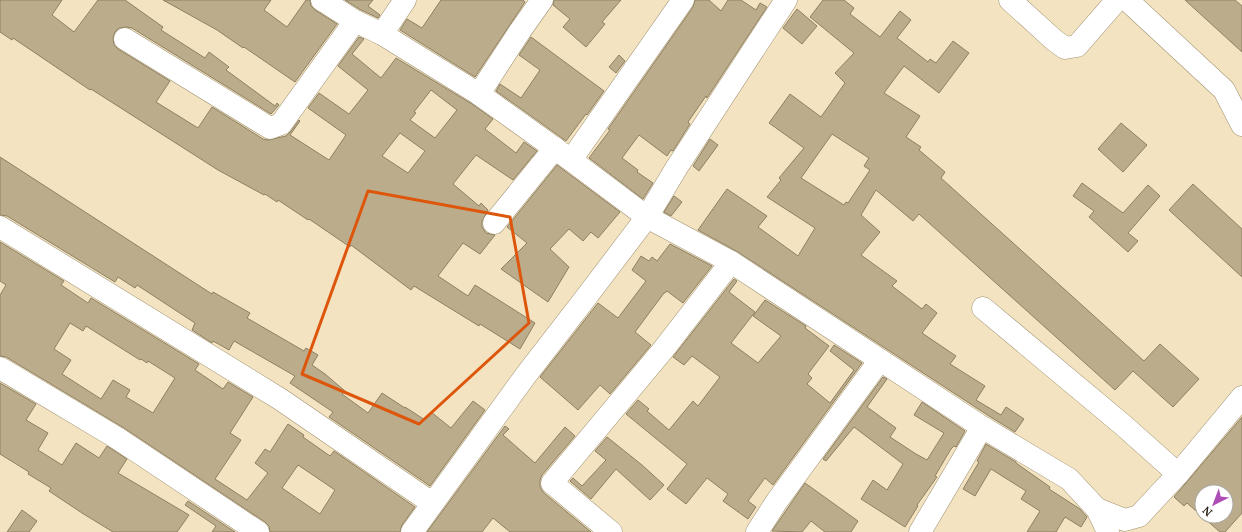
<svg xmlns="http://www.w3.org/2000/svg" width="1242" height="532" viewBox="0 0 1242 532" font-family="'PT Serif',serif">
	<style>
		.building { fill: #bbad8c; stroke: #8e8061; fill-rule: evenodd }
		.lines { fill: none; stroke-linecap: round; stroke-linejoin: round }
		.minor-casing { stroke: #9e9070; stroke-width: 23 }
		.minor { stroke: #fff; stroke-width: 22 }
		.marked { fill: none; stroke: #de560c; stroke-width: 3; stroke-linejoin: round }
	</style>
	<rect width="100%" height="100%" fill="#f3e3c1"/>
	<!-- building -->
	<g class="building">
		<path d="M0 0H62L52 15 74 32 98 0H125L163 27 161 30 205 58 209 52 229 67 226 70 275 106 277 103 279 105 271 114 132 28 126 27 119 28 115 32 113 38 114 45 118 49 170 81 156 102 198 128 212 107 263 139 268 140 286 136 291 131 299 120 300 121 290 135 329 160 346 135 308 108 319 93 349 114 368 90 338 66 359 37 364 39 352 54 381 78 396 58 472 104 493 119 485 129 516 153 524 142 537 151 513 180 476 155 453 184 479 206 481 203 488 210 482 221V227L486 233 495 235 480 254 463 243 438 276 468 296 475 285 535 323 520 349 480 324 479 326 414 286 411 290 351 245 350 247 309 219 308 220 278 200 277 202 265 194 264 195 218 170 91 89 90 90 13 38 12 40 0 32ZM431 90 457 110 435 138 410 120 416 113 414 112ZM400 133 425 151 408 173 382 156Z"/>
		<polygon points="163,0 271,0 264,10 287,27 306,0 310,0 311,6 315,10 337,24 295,82 244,47 243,48 217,30"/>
		<polygon points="345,0 373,0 368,6 380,15 378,18 361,10"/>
		<polygon points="441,0 523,0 525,2 475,77 400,30 407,19 422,28"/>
		<polygon points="554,0 621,0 602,22 605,24 586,47 563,27 570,19 553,5"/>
		<polygon points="695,0 709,0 721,11 728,0 741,0 756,10 760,3 767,7 707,98 706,96 688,122 690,124 673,151 671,150 667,156 639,135 622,158 638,170 637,172 653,183 643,199 589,158 610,130 608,129 693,7"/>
		<path d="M823 0H844L854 8 850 14 880 37 900 11 911 20 897 38 928 62 930 59 936 63 953 41 969 53 939 93 904 66 884 93 920 116 906 137 921 147 919 150 945 172 941 178 1144 361 1160 344 1199 379 1173 407 1133 371 1115 390 919 214 913 221 876 190 861 215 880 232 861 255 897 281 892 286 922 309 926 304 937 313 922 333 956 356 950 364 985 386 976 400 1001 415 1006 407 1024 419 1015 432 989 416 738 252 698 230 727 189 767 216 758 227 798 256 815 228 767 197 781 180 779 178 804 148 769 123 790 94 821 117 845 83 835 73 854 53 810 17ZM832 134 869 158 864 166 870 170 848 203 846 202 844 205 801 178Z"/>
		<polygon points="1185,0 1235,0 1242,6 1242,52"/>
		<polygon points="797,9 817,26 802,44 783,28"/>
		<polygon points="531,37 604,91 587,115 586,114 566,141 496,91 500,84 521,98 540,70 519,55"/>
		<polygon points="619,55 625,61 616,73 609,67"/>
		<polygon points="1121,123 1147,145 1123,172 1098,149"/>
		<polygon points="710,139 718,145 699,171 693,166"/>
		<polygon points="0,157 212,294 213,292 250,313 247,318 304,351 306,348 318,355 312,365 325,374 345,391 342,394 368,413 382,393 405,408 405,407 425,420 431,412 451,428 473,401 485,410 430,486 329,417 333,412 290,383 295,376 234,341 229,350 213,341 212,343 192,330 195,323 137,285 135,288 118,277 115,282 7,216 0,215"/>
		<polygon points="557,165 620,212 598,238 591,232 583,241 569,229 550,249 569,267 548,302 501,269 527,243 507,227"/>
		<polygon points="1082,183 1123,213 1148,185 1160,196 1128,233 1138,241 1128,252 1089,217 1094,211 1073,196"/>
		<polygon points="1193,184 1242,229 1242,277 1169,210"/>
		<polygon points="674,196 682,202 671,216 664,212"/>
		<path d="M0 242 64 281 61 285 88 303 91 298 199 364 195 370 223 389 228 382 253 397 230 433 241 440 215 479 247 500 268 473 255 463 265 449 270 452 288 424 304 435 303 437 330 456 334 451 415 507 402 525 400 532H270L269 526 265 522 124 428 6 357 0 356V295L6 285 0 281ZM70 323 83 331 86 326 140 360 141 359 147 363 148 361 175 378 153 413 126 397 130 390 113 380 101 399 62 374 71 360 54 349ZM298 465 335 490 320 514 282 488Z"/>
		<polygon points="670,244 712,266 683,303 667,291 665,293 664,293 635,332 651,345 610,394 600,385 578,410 540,377 598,303 618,318 646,281 632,270 641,256 649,261 652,257 657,261"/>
		<polygon points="734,279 737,281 729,292 755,312 731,343 758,363 781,336 753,316 765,300 806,326 805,328 829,346 808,374 812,378 807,384 830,403 854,370 830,351 834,345 862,363 773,485 765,478 748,501 756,507 748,519 723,501 728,494 707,478 686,504 667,489 687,464 626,414 638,400 649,409 647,411 669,430 693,401 698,406 720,377 692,356 684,365 673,357"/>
		<polygon points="883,377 887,379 867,407 896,428 890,437 916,454 927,460 944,433 914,415 922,402 965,431 956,447 954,446 951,449 935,476 937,477 917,505 918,506 905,527 861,499 873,480 887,490 903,464 854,427 826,461 823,459"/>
		<polygon points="0,383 36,404 26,420 48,433 38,450 62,465 76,443 99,458 107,446 127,459 118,473 189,515 177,532 113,532 82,513 49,491 51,488 28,474 29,472 0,454"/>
		<path d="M1242 417V513L1225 532H1220L1187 503 1184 506 1174 497ZM1202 492H1226V516H1202Z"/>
		<polygon points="505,426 509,429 503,435 535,463 565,427 575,436 542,475 540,480 540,487 544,493 591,532 510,532 493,518 482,532 427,532"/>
		<polygon points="607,437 642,465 664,485 650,500 616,469 591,499 570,481 573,478 582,486 606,460 595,451"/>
		<polygon points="986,444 1016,462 1016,463 1050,487 1049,489 1080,509 1087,517 1081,527 1065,517 1056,532 1027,532 1040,511 1021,499 1026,491 991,469 975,496 963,489 979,462 977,461"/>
		<polygon points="805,483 858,521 851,532 825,532 811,521 802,532 772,531"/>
		<polygon points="188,501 235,532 212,532 216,526 185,505"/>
		<polygon points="22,510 37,521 29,532 7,532"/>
	</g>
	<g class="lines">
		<!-- minor casing -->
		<g class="minor-casing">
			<g id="minor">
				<polyline points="322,0 355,21 382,34 479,94 571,160 647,217 731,262 982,427 1069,479 1097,509 1108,532"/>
				<polyline points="1010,0 1054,40 1065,48 1077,46 1117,0"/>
				<polyline points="1127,0 1224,90 1242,125"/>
				<polyline points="382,34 405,0"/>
				<polyline points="125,39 270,128 281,124 355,21"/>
				<polyline points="479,94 520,31 542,0"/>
				<polyline points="571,160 683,0"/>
				<polyline points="494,223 555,148"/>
				<polyline points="0,227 280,399 432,503"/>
				<polyline points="983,308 1123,425 1178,474"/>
				<polyline points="0,368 117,438 258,532"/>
				<polyline points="1097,509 1125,520 1139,516 1178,474 1242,397"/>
				<polyline points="412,532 526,375 584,300 647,217 677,167 786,0"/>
				<polyline points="611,532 552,483 663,350 731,262"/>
				<polyline points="757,532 777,501 880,360"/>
				<polyline points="920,532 982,427"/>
			</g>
		</g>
		<!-- minor -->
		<use href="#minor" class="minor"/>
	</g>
	<!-- marked area -->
	<path class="marked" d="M368 191 510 217 529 323 419 424 302 374Z"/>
	<!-- north arrow -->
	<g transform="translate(1214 504) rotate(222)"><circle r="19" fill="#ffffff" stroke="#a9a7a1"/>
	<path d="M0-3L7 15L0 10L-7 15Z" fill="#ad4db5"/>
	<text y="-6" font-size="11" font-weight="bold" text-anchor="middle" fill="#282215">N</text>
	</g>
</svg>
